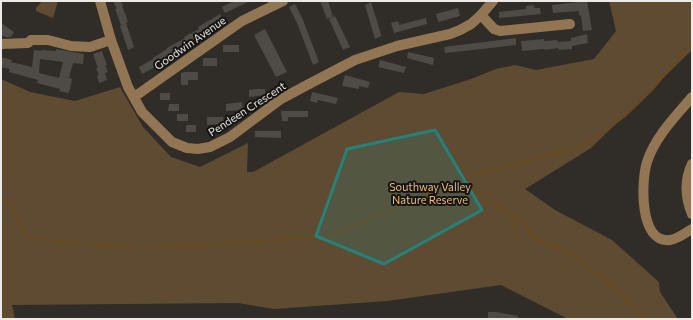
<svg xmlns="http://www.w3.org/2000/svg" width="693" height="320" viewBox="0 0 693 320" font-family="Commissioner,sans-serif">
	<style>
		.green { fill: #5f4b32 }
		.lines { fill: none; stroke-linecap: round; stroke-linejoin: round }
		.stream { stroke: #694a1f; stroke-width: 2 }
		.building { fill: #4e4a45; fill-rule: evenodd }
		.minor { stroke: #927654; stroke-width: 10 }
		.marked { fill: #25827a; fill-opacity: 0.2; stroke: #25827a; stroke-width: 3; stroke-linejoin: round }
		.labels { text-anchor: middle; stroke-width: 4; stroke-linejoin: round; paint-order: stroke }
		.street-label { font-size: 11px; fill: #ece9e6; stroke: #161412 }
		.park-label { font-size: 11px; fill: #f1bd7c; stroke: #161412 }
	</style>
	<rect width="100%" height="100%" fill="#302c27"/>
	<!-- green -->
	<g class="green">
		<polygon points="42,1 58,1 53,18 36,11 36,8"/>
		<polygon points="609,1 692,1 692,50 591,148 525,189 555,210 612,240 659,282 660,292 678,319 568,319 501,285 387,301 274,309 238,303 12,305 15,319 1,319 1,79 30,92 75,101 120,87 143,127 171,157 200,167 248,143 247,172 253,172 399,92 424,94 471,79 496,69 515,65 536,70 594,59 616,31"/>
	</g>
	<g class="lines">
		<!-- stream -->
		<g class="stream">
			<polyline points="457,181 487,201 521,219 533,238 575,256 628,299 644,319"/>
			<polyline points="1,200 7,200 28,238 79,243"/>
			<polyline points="514,215 515,230"/>
			<polyline points="516,234 516,239"/>
			<polyline points="82,243 134,248"/>
			<polyline points="141,248 328,237 464,178 586,145 625,116 652,90 692,42"/>
		</g>
	</g>
	<!-- building -->
	<g class="building">
		<polygon points="113,1 121,1 123,6 122,6 128,22 126,23 134,47 128,50 120,26 121,25 115,9 117,9"/>
		<polygon points="234,1 250,1 225,13 222,7"/>
		<polygon points="320,1 328,1 333,17 327,19"/>
		<polygon points="578,1 587,1 592,30 583,31 581,15 579,16 579,11 553,13 552,5 578,2"/>
		<polygon points="371,2 381,34 381,36 375,39 365,5"/>
		<polygon points="295,4 303,20 319,62 313,65 297,23 289,7"/>
		<polygon points="534,5 534,8 540,8 541,14 499,18 499,12 526,9 526,6"/>
		<polygon points="458,8 460,16 438,22 436,14"/>
		<polygon points="220,14 223,20 202,34 202,35 188,43 188,45 170,54 171,56 156,64 157,66 142,74 139,67 153,59 153,58 167,49 167,48 185,38 184,37 199,29 198,27"/>
		<polygon points="335,16 350,47 343,50 329,19"/>
		<polygon points="426,18 427,24 394,33 391,23 398,21 399,25"/>
		<polygon points="1,23 14,32 11,37 5,37 1,35"/>
		<polygon points="265,29 287,72 276,77 254,35"/>
		<polygon points="587,34 588,43 572,46 572,49 559,50 558,48 545,50 545,49 522,51 521,41 544,39 544,41 557,40 558,42 571,41 571,38"/>
		<polygon points="516,38 516,45 464,51 445,53 444,47"/>
		<rect x="223" y="45" width="16" height="7"/>
		<path d="M56 49 84 54 83 64 73 63 69 78 72 79 69 93 59 91 60 89 37 83 38 80 9 72 10 69 1 67V57L12 60 11 62 32 67 34 50 41 51V50L56 51ZM40 59 63 62 59 78 39 73Z"/>
		<polygon points="102,51 107,65 105,65 108,72 105,73 107,80 99,83 97,76 99,75 96,68 98,68 93,54"/>
		<polygon points="408,52 434,58 433,65 407,58"/>
		<rect x="203" y="58" width="14" height="8"/>
		<polygon points="380,60 406,67 404,73 378,67"/>
		<polygon points="184,72 198,72 198,80 188,80 188,85 181,85 181,73"/>
		<polygon points="345,75 370,82 368,88 359,86 359,89 342,86"/>
		<polygon points="255,89 265,89 265,95 249,97 249,90"/>
		<polygon points="312,92 338,98 336,104 318,100 317,103 310,101"/>
		<rect x="160" y="93" width="10" height="7"/>
		<polygon points="242,102 243,110 226,111 226,104"/>
		<polygon points="169,104 179,104 179,111 168,111"/>
		<polygon points="281,111 308,111 308,117 288,117 288,121 282,121"/>
		<rect x="177" y="114" width="11" height="7"/>
		<polygon points="207,117 223,117 224,124 207,125"/>
		<rect x="186" y="125" width="10" height="7"/>
		<polygon points="255,131 281,131 281,138 255,137"/>
		<polygon points="488,312 496,312 518,316 518,319 488,319"/>
	</g>
	<g class="lines">
		<!-- minor -->
		<g class="minor">
			<polyline points="100,1 111,40 128,87 142,112 172,142 187,148 198,149 210,147 230,137 281,99 309,84 355,60 397,46 450,34 460,30 471,24 481,15 493,1"/>
			<polyline points="481,15 494,29 500,31 570,24"/>
			<polyline points="1,44 28,43 31,40 48,40 71,46 90,47 111,40"/>
			<polyline points="134,97 242,21 283,1"/>
			<path d="M692 97C675 117 655 137 647 162 641 181 639 244 670 240 678 239 685 233 692 229"/>
			<path d="M692 164C684 181 685 197 692 214"/>
		</g>
	</g>
	<!-- marked area -->
	<path class="marked" d="M435 130 482 210 384 264 316 236 347 149Z"/>
	<g class="labels">
		<!-- street labels -->
		<g class="street-label">
			<text transform="translate(190 43) rotate(-35)" y="4">Goodwin Avenue</text>
			<text transform="translate(247 109) rotate(-33)" y="4">Pendeen Crescent</text>
		</g>
		<!-- park labels -->
		<g class="park-label">
			<text x="430" y="191">Southway Valley<tspan x="430" dy="13">Nature Reserve</tspan></text>
		</g>
	</g>
	<!-- border -->
	<rect width="693" height="320" fill="none" stroke="#ece9e6" stroke-width="4"/>
</svg>
